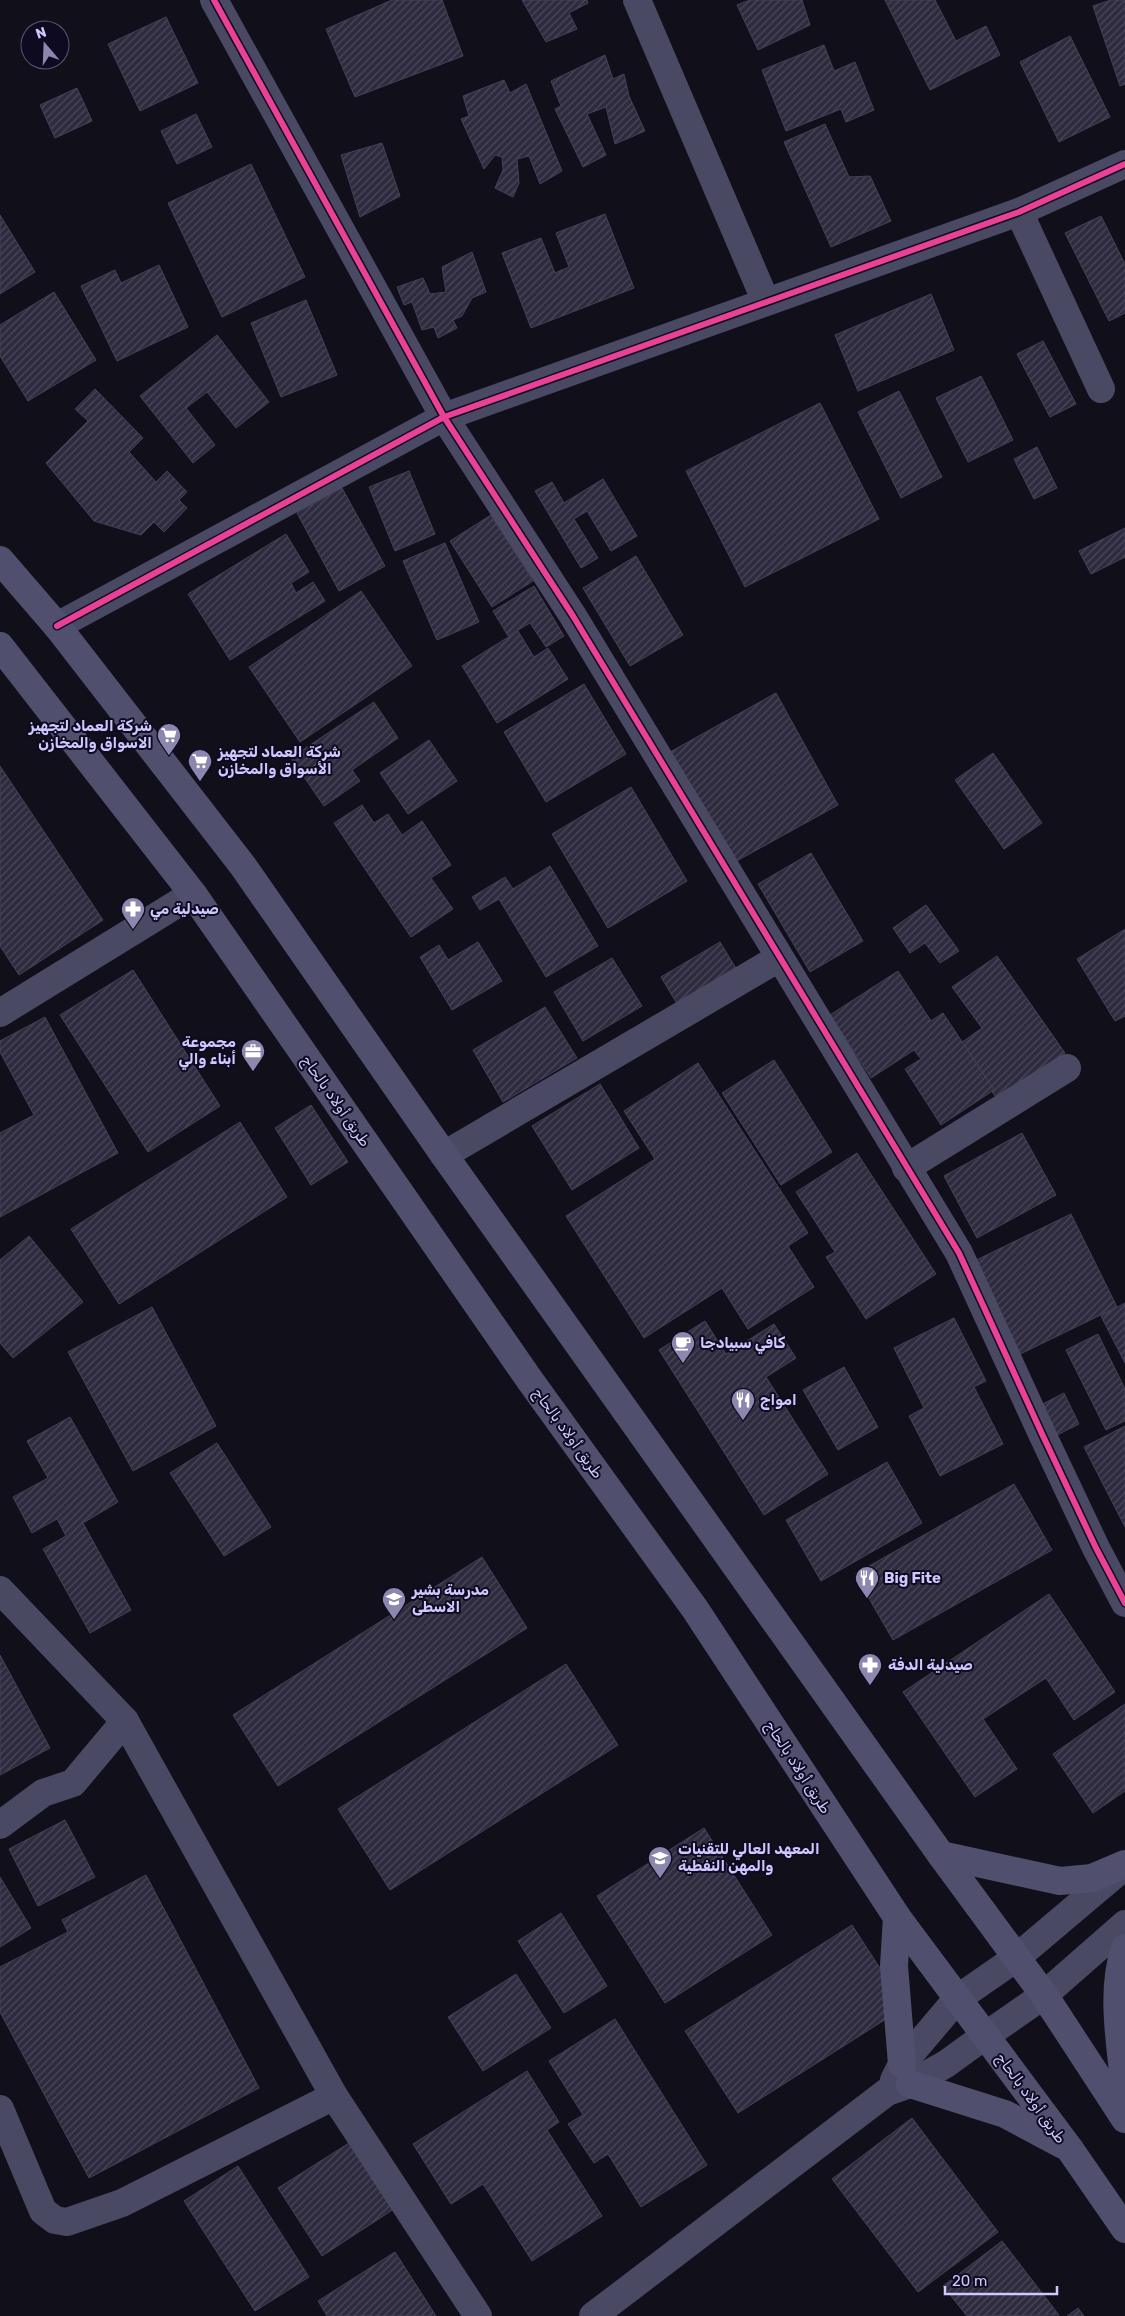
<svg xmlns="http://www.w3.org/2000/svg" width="1125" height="2316" viewBox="0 0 1125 2316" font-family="Rubik,'Noto Sans Arabic',sans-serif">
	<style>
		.building { fill: url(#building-hatch); stroke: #444059 }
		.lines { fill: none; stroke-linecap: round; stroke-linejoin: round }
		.street { stroke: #4a4964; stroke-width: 28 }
		.secondary { stroke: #50506e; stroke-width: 28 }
		.cycleway-casing { stroke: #0e0a1f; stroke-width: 9 }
		.cycleway { stroke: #ea4096; stroke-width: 6 }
		.labels { text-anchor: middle; stroke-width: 4; stroke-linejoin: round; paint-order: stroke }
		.poi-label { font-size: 15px; font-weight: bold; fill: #cec8ff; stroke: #0e0a1f; text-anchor: start }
		.street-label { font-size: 15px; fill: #cec8ff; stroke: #0e0a1f }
	</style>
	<defs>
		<pattern id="building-hatch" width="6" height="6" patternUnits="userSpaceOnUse" patternTransform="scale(1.25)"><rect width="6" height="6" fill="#2f2b3e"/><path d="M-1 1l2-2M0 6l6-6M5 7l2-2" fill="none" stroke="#4c485b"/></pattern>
	</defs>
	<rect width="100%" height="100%" fill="#110f1a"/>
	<!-- building -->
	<g class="building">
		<polygon points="392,0 442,0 463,56 355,97 326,29"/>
		<polygon points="522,0 587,0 588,3 569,13 577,29 546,42"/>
		<polygon points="750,0 802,0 810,25 758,50 737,5"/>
		<polygon points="885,0 935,0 956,41 986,26 1000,55 930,90"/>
		<polygon points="1111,0 1125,0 1125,84 1120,86 1093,6"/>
		<polygon points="166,17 198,83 140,111 108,44"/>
		<polygon points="1070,36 1110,117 1059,142 1020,62"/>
		<polygon points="824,45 834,71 855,62 874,110 846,122 841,109 786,131 762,70"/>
		<polygon points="605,55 613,79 624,74 629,96 645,131 615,144 606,107 587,114 606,155 583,167 555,109 561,106 551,81"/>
		<polygon points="504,80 510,93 526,84 562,171 540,184 529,156 517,159 519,183 513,197 495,188 503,170 502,157 495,155 484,169 461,119 469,116 463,96"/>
		<polygon points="77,88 92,121 55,138 40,105"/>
		<polygon points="196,114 212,147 177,164 161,131"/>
		<polygon points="825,124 849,177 870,176 891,221 831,247 784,142"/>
		<polygon points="382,143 400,196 360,217 341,155"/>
		<polygon points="251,164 305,277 222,317 168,203"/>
		<polygon points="605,214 634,288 531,328 502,253 541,238 555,273 569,267 556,233"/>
		<polygon points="0,215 35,272 0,294"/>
		<polygon points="1101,216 1125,264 1125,313 1109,321 1065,233"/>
		<polygon points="472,252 486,292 472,298 462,316 453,320 457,328 438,338 434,327 422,330 412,302 404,305 397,287 423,278 430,294 446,292 442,267"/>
		<polygon points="159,265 188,327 117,361 81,286 115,270 121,283"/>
		<polygon points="54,292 96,360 28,401 0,356 0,325"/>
		<polygon points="931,294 954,350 858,391 835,335"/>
		<polygon points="306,300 337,375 281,397 251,323"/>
		<polygon points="217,335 269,402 236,428 207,392 186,408 215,445 193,463 140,396"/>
		<polygon points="1043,341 1076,404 1050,417 1017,354"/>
		<polygon points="981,376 1013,440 968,462 936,398"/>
		<polygon points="95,389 143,438 129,452 156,482 167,471 187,492 179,500 187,508 164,532 154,522 141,535 94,521 46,463 88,421 75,409"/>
		<polygon points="899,391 942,477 901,498 858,412"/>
		<polygon points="820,403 879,519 745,587 686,471"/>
		<polygon points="1037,447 1057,488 1034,499 1014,459"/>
		<polygon points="409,471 435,534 395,551 369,487"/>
		<polygon points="603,479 637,536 611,551 587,511 574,519 598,558 581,568 535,491 552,482 564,503"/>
		<polygon points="342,488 385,566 339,591 297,513"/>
		<polygon points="491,515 533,581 492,607 450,541"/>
		<polygon points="1125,528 1125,557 1091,574 1079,551"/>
		<polygon points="286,534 309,572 291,583 296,593 313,582 325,601 230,660 188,594"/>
		<polygon points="445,543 479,622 437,640 403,561"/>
		<polygon points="636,556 683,635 630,666 583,588"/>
		<polygon points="534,586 564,636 546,647 530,623 508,636 493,611"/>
		<polygon points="361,591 412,666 300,742 249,667"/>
		<polygon points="518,631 534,657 548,648 568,679 497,723 462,666"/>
		<polygon points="584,684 626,754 546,802 504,732"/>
		<polygon points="776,693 838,805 733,863 670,752"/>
		<polygon points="374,702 398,738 352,770 360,781 324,806 291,758"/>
		<polygon points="429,740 457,781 408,814 380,773"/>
		<polygon points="993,753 1042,823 1004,849 955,780"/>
		<polygon points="0,766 103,920 19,975 0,946"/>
		<polygon points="631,787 687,881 608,928 552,834"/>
		<polygon points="362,805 374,823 388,814 402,835 422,821 451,865 431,878 453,909 411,937 334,823"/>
		<polygon points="811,853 863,941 810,972 758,884"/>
		<polygon points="550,866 598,946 546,977 499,899 480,910 472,897 505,877 513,889"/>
		<polygon points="926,905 959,951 940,963 925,943 910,953 893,928"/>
		<polygon points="1125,929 1125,1016 1115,1021 1077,959"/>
		<polygon points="478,942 502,981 452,1010 420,957 439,945 448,960"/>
		<polygon points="720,942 742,978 683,1014 661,977"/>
		<polygon points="997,956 1065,1053 998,1100 958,1045 982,1028 952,987"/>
		<polygon points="612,958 642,1006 583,1041 554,992"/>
		<polygon points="133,970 220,1106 148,1152 60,1015"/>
		<polygon points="898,971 931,1021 943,1013 994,1090 941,1125 905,1069 921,1059 914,1050 871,1078 830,1015"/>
		<polygon points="545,1007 577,1058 503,1102 473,1050"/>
		<polygon points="45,1017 118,1153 0,1217 0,1133 34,1115 0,1052 0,1041"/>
		<polygon points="774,1060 832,1152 781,1185 722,1093"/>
		<polygon points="698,1063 808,1233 788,1246 814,1287 748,1329 722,1288 644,1338 566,1216 655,1159 624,1111"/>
		<polygon points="600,1084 639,1148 572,1190 532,1126"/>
		<polygon points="311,1105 348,1162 311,1185 275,1128"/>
		<polygon points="240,1122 287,1197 119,1304 71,1229"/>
		<polygon points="1022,1133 1056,1195 977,1238 944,1176"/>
		<polygon points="857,1153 936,1274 866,1319 826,1257 835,1252 796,1192"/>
		<polygon points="1071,1214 1117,1307 1008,1360 962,1267"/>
		<polygon points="29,1236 83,1302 13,1358 0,1343 0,1260"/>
		<polygon points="1125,1303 1125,1363 1101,1316"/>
		<polygon points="152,1307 216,1426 133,1471 68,1352"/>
		<polygon points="954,1318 986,1381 974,1387 1003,1444 940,1476 909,1416 924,1408 894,1348"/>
		<polygon points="705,1321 726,1354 774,1324 796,1358 766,1377 828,1474 764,1515 659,1350"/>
		<polygon points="1098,1334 1125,1389 1125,1421 1106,1430 1066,1350"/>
		<polygon points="844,1367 878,1427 838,1450 803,1390"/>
		<polygon points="1064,1393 1079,1424 1047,1440 1031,1410"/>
		<polygon points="70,1417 118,1502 83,1523 131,1610 90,1633 43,1549 66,1536 57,1519 32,1533 13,1497 48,1478 27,1441"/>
		<polygon points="1125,1426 1125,1527 1084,1447"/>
		<polygon points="217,1443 271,1527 224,1556 170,1473"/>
		<polygon points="887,1462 922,1523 821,1581 786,1520"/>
		<polygon points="1014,1484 1052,1550 893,1640 855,1574"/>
		<polygon points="482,1557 527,1628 278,1786 233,1715"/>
		<polygon points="1049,1594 1115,1692 1074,1720 1046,1678 983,1719 1017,1769 975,1797 903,1692"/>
		<polygon points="0,1655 50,1748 0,1775"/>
		<polygon points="566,1664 618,1745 390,1890 338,1809"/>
		<polygon points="1125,1704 1125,1791 1093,1813 1053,1754"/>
		<polygon points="65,1820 95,1877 38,1906 9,1849"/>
		<polygon points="704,1828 772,1935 665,2003 597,1896"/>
		<polygon points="146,1875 259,2088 89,2178 0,2012 0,1967 68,1932 62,1920"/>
		<polygon points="0,1877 31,1928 0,1947"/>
		<polygon points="561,1913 607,1986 564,2013 518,1941"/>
		<polygon points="852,1925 905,2007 738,2113 685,2031"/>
		<polygon points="516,1974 551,2028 483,2071 448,2017"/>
		<polygon points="615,2019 707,2165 641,2207 608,2154 594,2163 568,2124 583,2115 549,2061"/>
		<polygon points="527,2071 559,2122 547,2130 602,2216 532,2261 483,2184 451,2204 413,2144"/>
		<polygon points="912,2118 998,2232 918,2292 832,2179"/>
		<polygon points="357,2138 400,2205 322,2256 278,2188"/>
		<polygon points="238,2166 309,2277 255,2311 184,2201"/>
		<polygon points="1002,2241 1059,2315 967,2316 943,2286"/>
		<polygon points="395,2252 436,2316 327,2316 318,2301"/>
		<polygon points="1078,2308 1084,2316 1067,2316"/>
	</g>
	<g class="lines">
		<!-- street -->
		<g class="street">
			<polyline points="214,0 444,417 573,616 959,1253 1043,1436 1096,1548 1125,1603"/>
			<polyline points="637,0 766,302"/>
			<polyline points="1019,212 1101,389"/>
			<polyline points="57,626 444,417 1019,212 1125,164"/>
			<polyline points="0,1013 193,894"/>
			<polyline points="444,1155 779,958"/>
			<polyline points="906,1168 1067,1068"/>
			<polyline points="0,1590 125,1721 334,2096 478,2316"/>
			<polyline points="0,1825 43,1793 73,1783 125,1721"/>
			<polyline points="894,2080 902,2064 957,1999 1016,1958 1125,1866"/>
			<polyline points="0,2109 43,2211 55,2220 67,2222 122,2203 334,2096"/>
			<polyline points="593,2316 887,2092 910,2084 946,2064 968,2048 1044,1995 1125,1924"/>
		</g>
		<!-- secondary -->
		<g class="secondary">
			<polyline points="0,560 57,626 243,866 444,1155 941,1855 1044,1995 1125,2119"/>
			<polyline points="0,646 193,894 529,1379 695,1609 897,1917 1069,2148 1125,2229"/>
			<polyline points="941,1855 1060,1881 1092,1878 1125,1864"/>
			<polyline points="897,1917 894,1966 902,2064"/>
			<path d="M1125 1948C1110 1993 1121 2045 1125 2091"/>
			<polyline points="910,2084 1005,2114 1063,2145"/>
		</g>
		<!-- cycleway casing -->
		<g class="cycleway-casing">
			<g id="cycleway">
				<polyline points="214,0 444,417 573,616 959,1253 1043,1436 1096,1548 1125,1603"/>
				<polyline points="57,626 444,417 1019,212 1125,164"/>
			</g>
		</g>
		<!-- cycleway -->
		<use href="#cycleway" class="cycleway"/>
	</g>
	<!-- icons -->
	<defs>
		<g id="supermarket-pin" transform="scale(1.25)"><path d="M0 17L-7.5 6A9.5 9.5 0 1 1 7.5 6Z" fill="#8c87af" stroke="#0e0a1f"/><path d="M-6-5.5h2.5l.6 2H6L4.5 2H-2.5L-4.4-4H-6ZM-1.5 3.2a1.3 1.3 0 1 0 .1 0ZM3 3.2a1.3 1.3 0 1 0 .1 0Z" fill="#fff"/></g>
		<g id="pharmacy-pin" transform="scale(1.25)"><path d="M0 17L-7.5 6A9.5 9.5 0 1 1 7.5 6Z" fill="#8c87af" stroke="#0e0a1f"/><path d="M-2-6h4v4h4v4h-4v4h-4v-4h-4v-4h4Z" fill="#fff"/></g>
		<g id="office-pin" transform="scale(1.25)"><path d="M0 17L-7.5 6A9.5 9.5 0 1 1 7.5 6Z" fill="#8c87af" stroke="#0e0a1f"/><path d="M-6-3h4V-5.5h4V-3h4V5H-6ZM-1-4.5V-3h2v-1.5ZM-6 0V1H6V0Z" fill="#fff"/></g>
		<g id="cafe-pin" transform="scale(1.25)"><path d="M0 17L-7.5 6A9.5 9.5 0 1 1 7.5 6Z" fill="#8c87af" stroke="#0e0a1f"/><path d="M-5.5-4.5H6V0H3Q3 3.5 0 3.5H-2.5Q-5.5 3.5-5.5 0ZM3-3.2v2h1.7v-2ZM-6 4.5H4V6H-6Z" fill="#fff"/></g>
		<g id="restaurant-pin" transform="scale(1.25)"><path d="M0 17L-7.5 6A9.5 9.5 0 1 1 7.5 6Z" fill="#8c87af" stroke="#0e0a1f"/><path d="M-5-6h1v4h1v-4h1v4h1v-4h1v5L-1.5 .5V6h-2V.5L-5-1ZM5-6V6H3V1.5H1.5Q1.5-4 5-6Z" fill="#fff"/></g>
		<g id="school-pin" transform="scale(1.25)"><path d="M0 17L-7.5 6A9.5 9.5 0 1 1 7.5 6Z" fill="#8c87af" stroke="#0e0a1f"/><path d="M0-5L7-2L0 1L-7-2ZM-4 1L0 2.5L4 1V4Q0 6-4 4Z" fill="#fff"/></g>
		<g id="university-pin" transform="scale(1.25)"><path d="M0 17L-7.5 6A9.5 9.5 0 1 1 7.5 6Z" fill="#8c87af" stroke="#0e0a1f"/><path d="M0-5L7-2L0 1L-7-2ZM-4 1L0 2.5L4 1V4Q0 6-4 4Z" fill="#fff"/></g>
	</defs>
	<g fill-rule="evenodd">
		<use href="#supermarket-pin" x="169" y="735"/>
		<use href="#supermarket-pin" x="200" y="761"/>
		<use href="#pharmacy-pin" x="133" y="909"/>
		<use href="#office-pin" x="253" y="1051"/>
		<use href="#cafe-pin" x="683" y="1343"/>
		<use href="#restaurant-pin" x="743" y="1400"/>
		<use href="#restaurant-pin" x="867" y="1578"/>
		<use href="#school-pin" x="394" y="1599"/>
		<use href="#pharmacy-pin" x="870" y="1665"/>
		<use href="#university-pin" x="660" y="1858"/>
	</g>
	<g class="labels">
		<!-- poi labels -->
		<g class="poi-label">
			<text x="152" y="731" text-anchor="end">شركة العماد لتجهيز<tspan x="152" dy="17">الاسواق والمخازن</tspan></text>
			<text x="218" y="757">شركة العماد لتجهيز<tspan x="218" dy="17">الأسواق والمخازن</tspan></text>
			<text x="150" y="914">صيدلية مي</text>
			<text x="236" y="1047" text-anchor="end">مجموعة<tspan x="236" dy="17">أبناء والي</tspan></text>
			<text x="700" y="1348">كافي سبيادجا</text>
			<text x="760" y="1405">امواج</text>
			<text x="884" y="1583">Big Fite</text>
			<text x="412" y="1595">مدرسة بشير<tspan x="412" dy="17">الاسطى</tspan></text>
			<text x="888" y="1670">صيدلية الدفة</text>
			<text x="678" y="1854">المعهد العالي للتقنيات<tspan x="678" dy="17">والمهن النفطية</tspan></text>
		</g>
		<!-- street labels -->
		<g class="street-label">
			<text transform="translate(336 1101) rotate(55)" y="5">طريق أولاد بالحاج</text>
			<text transform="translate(568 1433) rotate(54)" y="5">طريق أولاد بالحاج</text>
			<text transform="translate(798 1767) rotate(57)" y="5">طريق أولاد بالحاج</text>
			<text transform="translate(1031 2098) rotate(54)" y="5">طريق أولاد بالحاج</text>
		</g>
	</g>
	<!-- north arrow -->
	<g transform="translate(45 45) rotate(341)"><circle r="24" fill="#0e0a1f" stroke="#5b5679"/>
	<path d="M0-4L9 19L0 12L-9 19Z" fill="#8c87af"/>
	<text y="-8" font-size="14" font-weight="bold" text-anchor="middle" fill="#cec8ff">N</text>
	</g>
	<!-- scale -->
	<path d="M945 2286v8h112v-8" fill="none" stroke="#cec8ff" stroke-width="2.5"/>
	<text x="952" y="2286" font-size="15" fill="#cec8ff" stroke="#0e0a1f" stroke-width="4" paint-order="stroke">20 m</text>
</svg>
